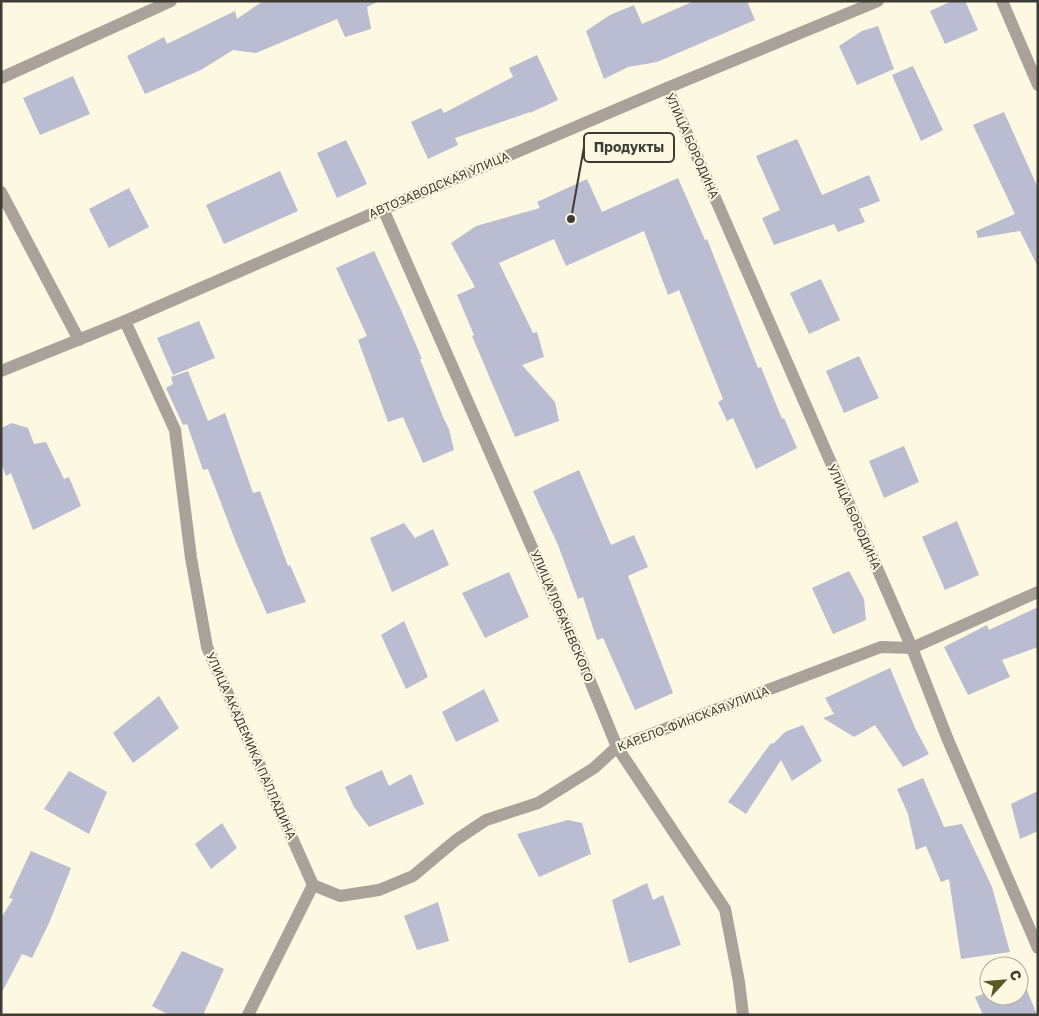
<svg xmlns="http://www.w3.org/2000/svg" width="1039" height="1016" viewBox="0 0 1039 1016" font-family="'Golos Text',sans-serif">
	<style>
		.building { fill: #babcd2 }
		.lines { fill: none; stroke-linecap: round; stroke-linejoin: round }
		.minor { stroke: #aba19b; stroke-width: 12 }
		.labels { text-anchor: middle; stroke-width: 4; stroke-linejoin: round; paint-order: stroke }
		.street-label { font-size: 12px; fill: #3d3b32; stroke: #fcf8e1 }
		.leader { fill: none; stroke: #3d3b32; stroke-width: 2 }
		.callout-dot { fill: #3d3b32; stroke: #fcf8e1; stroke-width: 2 }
		.callout { fill: #fcf8e1; stroke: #3d3b32; stroke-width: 2 }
		.callout-label { font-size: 14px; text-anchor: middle; font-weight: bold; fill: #3d3b32 }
	</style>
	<rect width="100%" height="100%" fill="#fcf8e1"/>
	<!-- building -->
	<g class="building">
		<polygon points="263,1 379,1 367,7 371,29 345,37 337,19 256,53 233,50 201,70 145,94 127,56 164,37 167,44 235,11 237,19"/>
		<polygon points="694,1 747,1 755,20 657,62 628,67 604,79 586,31 610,15 634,5 642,24"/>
		<polygon points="952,1 965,1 978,30 945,44 930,11"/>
		<polygon points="878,26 894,69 857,85 839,46 862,31"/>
		<polygon points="537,55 558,100 530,113 530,112 455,138 458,145 428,159 411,122 441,108 444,113 513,77 509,68"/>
		<polygon points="913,66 943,130 921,141 892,75"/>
		<polygon points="73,76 90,114 40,135 23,98"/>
		<polygon points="1004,112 1038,188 1038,267 1020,231 978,238 976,231 1015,214 973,125"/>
		<polygon points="797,139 822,195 869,175 880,201 859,209 865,222 838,232 834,224 774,245 762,218 780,210 756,156"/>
		<polygon points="346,140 367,184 337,198 317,153"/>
		<polygon points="280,171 298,211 224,244 206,205"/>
		<polygon points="678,178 705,240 707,239 758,368 761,367 782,419 784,418 797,448 756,469 733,418 727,421 718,402 723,399 679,290 668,295 644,231 566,266 554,239 499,263 533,333 537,332 544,357 522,365 555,402 559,421 515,437 472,336 474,335 457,295 475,287 451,243 476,226 540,208 537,202 587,179 602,212"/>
		<polygon points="129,188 149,227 109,248 89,209"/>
		<polygon points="374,251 401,310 422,359 420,359 443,417 449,429 454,450 423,463 403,417 388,422 358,340 367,336 336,268"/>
		<polygon points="821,279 840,320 809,334 790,293"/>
		<polygon points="199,321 215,358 173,375 157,338"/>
		<polygon points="859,356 879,398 844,413 826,371"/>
		<polygon points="188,371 208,421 225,413 253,493 260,491 288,566 290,565 306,602 267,614 237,545 208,469 203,470 187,424 183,425 166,388 173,384 171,377"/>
		<polygon points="12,423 28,428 34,444 46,442 64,479 69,477 81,506 33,530 11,473 6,476 1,463 1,428"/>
		<polygon points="904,446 919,482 884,498 869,461"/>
		<polygon points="579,470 611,545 634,535 648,567 628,576 673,693 635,710 603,638 597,640 583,597 578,599 558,545 533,491"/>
		<polygon points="957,521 979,575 945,590 922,537"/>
		<polygon points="404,523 415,538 433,529 449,565 392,592 370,538"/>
		<polygon points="849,571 864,599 866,620 833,634 812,588"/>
		<polygon points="509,572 529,617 485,638 462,593"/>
		<polygon points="1038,607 1038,647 1002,660 1010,677 968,695 944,647 987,625 989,630"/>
		<polygon points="404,621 428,677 406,689 381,635"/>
		<polygon points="890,668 916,730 929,754 903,767 875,725 854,737 823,718 834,714 825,698"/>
		<polygon points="484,689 499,721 456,742 442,712"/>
		<polygon points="159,696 179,728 133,763 113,733"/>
		<polygon points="803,725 822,761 792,781 781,760 746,814 728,802 771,743 773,744 785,732"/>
		<polygon points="382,770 389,786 411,774 424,804 369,827 354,807 345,787"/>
		<polygon points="69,771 107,792 89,834 44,809"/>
		<polygon points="923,778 944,827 962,824 992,887 1010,952 961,959 949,879 941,882 926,846 916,850 908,814 897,789"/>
		<polygon points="1038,791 1038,831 1020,839 1011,804"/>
		<polygon points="568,820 582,823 591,854 539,877 517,834"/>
		<polygon points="222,823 237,848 211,869 195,844"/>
		<polygon points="31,851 71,868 49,923 32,958 22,954 1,994 1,918 13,899 9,898"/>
		<polygon points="647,883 653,900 663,895 681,945 629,963 612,900"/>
		<polygon points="438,902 449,941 417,950 404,916"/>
		<polygon points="182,951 224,969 203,1015 169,1015 152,1006"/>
		<polygon points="1022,978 1037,1015 983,1015 975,997 989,992 989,996 1019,996 1019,979"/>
	</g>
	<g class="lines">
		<!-- minor -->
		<g class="minor">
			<polyline points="1002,1 1038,85"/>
			<polyline points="1,78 171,1"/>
			<polyline points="667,88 912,648 948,740 1038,948"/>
			<polyline points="1,192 79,340"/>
			<polyline points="383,209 581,659 617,747 725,909 739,982 743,1015"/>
			<polyline points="125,321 175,430 191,558 207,647 313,885 248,1015"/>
			<polyline points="1,371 125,321 383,209 667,88 878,1"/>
			<polyline points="313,885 340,896 379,890 413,876 456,840 486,820 538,803 594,768 617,747 881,647 912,648 1038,592"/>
		</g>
	</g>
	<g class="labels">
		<!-- street labels -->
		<g class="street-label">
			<text transform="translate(692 146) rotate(66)" y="4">УЛИЦА БОРОДИНА</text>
			<text transform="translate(439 185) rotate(-23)" y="4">АВТОЗАВОДСКАЯ УЛИЦА</text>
			<text transform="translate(854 517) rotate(66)" y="4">УЛИЦА БОРОДИНА</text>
			<text transform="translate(562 616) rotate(67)" y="4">УЛИЦА ЛОБАЧЕВСКОГО</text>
			<text transform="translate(693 719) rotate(-21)" y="4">КАРЕЛО-ФИНСКАЯ УЛИЦА</text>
			<text transform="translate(251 746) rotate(66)" y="4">УЛИЦА АКАДЕМИКА ПАЛЛАДИНА</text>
		</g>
	</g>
	<!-- callouts -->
	<path class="leader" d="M571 219L584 147"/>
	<circle class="callout-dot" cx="571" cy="219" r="5"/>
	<rect class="callout" x="584" y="133" width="90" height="29" rx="5"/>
	<g class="callout-label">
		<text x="629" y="152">Продукты</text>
	</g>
	<!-- border -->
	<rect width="1039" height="1016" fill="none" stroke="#3d3b32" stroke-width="5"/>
	<!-- north arrow -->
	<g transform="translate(1004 981) rotate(64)"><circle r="24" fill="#fcf8e1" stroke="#b0ac9b"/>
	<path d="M0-4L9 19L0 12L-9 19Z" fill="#5a5926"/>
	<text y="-8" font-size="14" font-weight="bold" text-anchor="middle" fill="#3d3b32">С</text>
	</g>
</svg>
